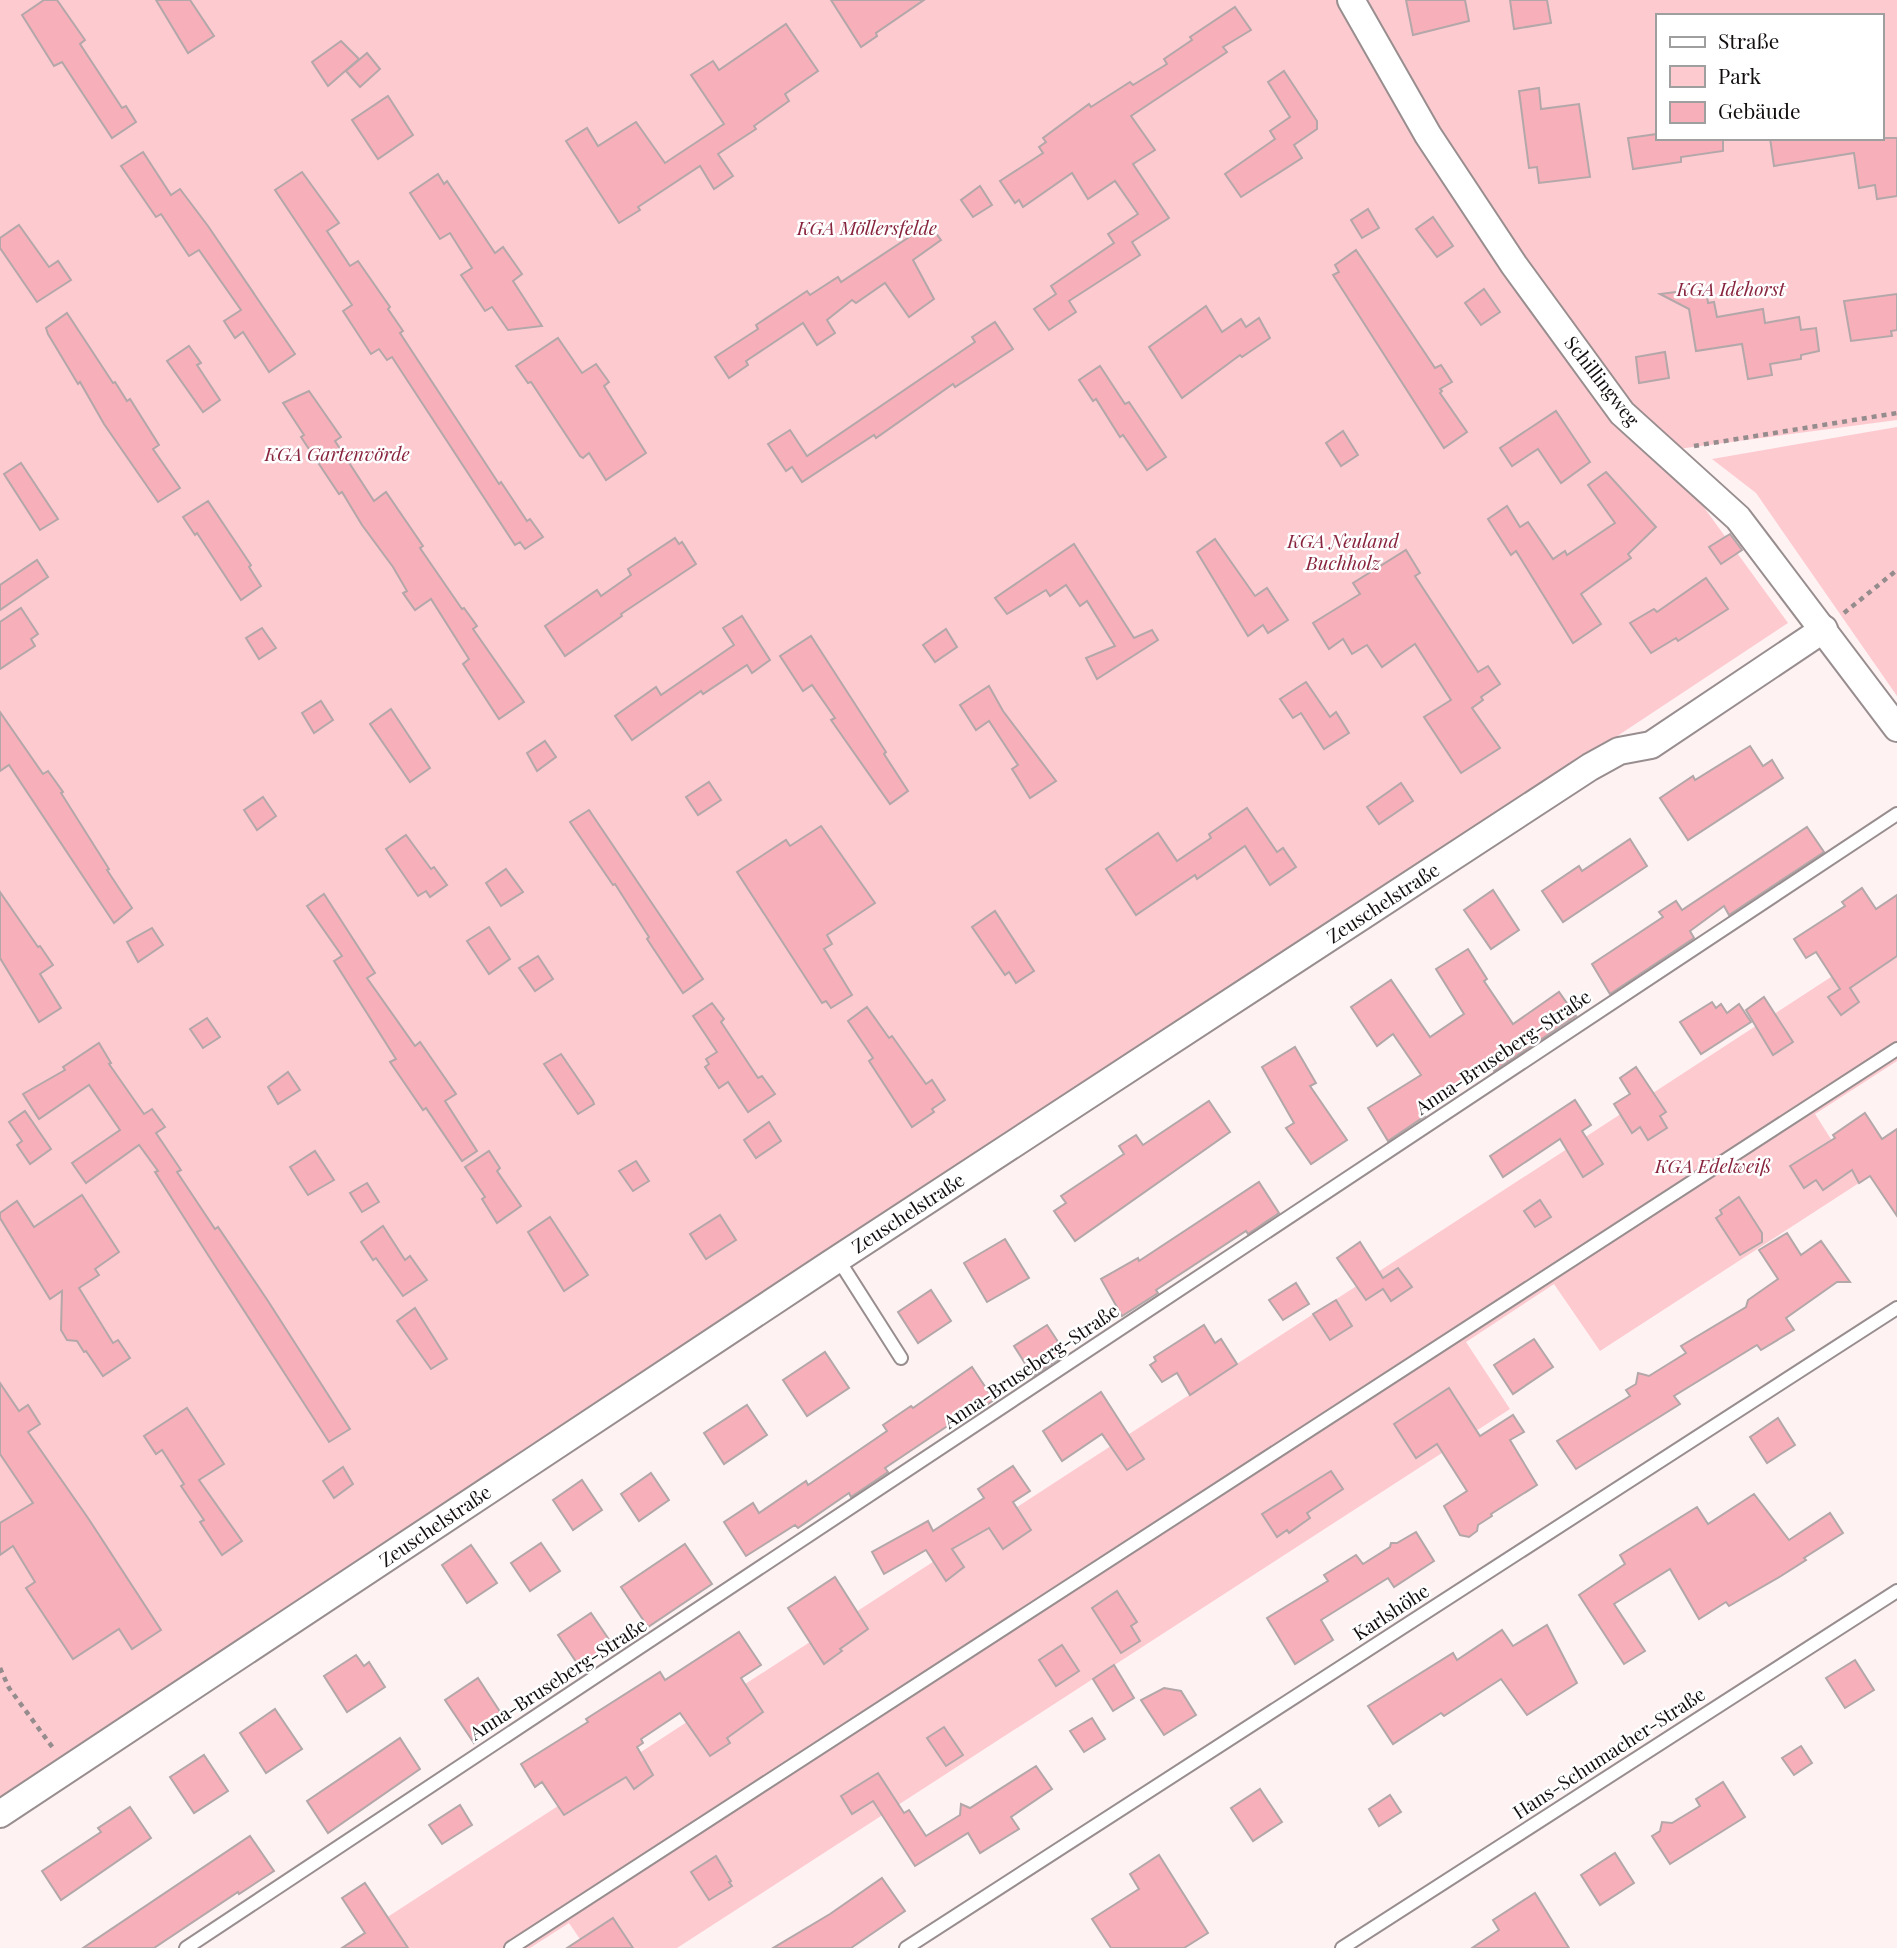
<svg xmlns="http://www.w3.org/2000/svg" width="1897" height="1948" viewBox="0 0 1897 1948" font-family="'Playfair Display',serif">
	<style>
		.green { fill: #fdcad0; fill-rule: evenodd }
		.building { fill: #f7b0b9; stroke: #b3a7a9; stroke-width: 2 }
		.lines { fill: none; stroke-linecap: round; stroke-linejoin: round }
		.lane-casing { stroke: #998e8f; stroke-width: 16 }
		.street-casing { stroke: #998e8f; stroke-width: 30 }
		.path { stroke: #948c8d; stroke-width: 4.5; stroke-dasharray: 5 5; stroke-linecap: butt }
		.lane { stroke: #fff; stroke-width: 12 }
		.street { stroke: #fff; stroke-width: 26 }
		.labels { text-anchor: middle; stroke-width: 5; stroke-linejoin: round; paint-order: stroke }
		.park-label { font-size: 19px; font-style: italic; fill: #88243d; stroke: #fff }
		.street-label { font-size: 19px; fill: #120e0e; stroke: #fff }
	</style>
	<rect width="100%" height="100%" fill="#fef2f3"/>
	<!-- green -->
	<g class="green">
		<path d="M0 0H1897V420L1663 451 1788 623 826 1260 0 1801ZM1657 16H1881V138H1657Z"/>
		<polygon points="1897,427 1897,696 1756,493 1712,459"/>
		<polygon points="1897,934 1897,1061 1815,1114 1859,1183 1600,1351 1554,1284 1466,1342 1510,1409 677,1948 586,1948 569,1923 530,1948 340,1948"/>
	</g>
	<!-- building -->
	<g class="building">
		<polygon points="44,0 57,0 85,40 80,44 122,108 126,106 136,122 112,138 62,62 54,66 22,15"/>
		<polygon points="156,0 190,0 214,36 188,53"/>
		<polygon points="831,0 924,0 876,33 877,36 861,47"/>
		<polygon points="1406,0 1465,0 1469,21 1413,35"/>
		<polygon points="1510,0 1547,0 1551,23 1514,29"/>
		<polygon points="1235,7 1251,30 1223,47 1227,52 1131,116 1155,150 1133,164 1169,218 1132,242 1140,255 1069,301 1076,312 1049,330 1034,309 1056,294 1051,286 1114,243 1108,234 1138,214 1115,181 1088,199 1072,173 1023,207 1019,200 1015,203 1000,181 1043,153 1039,147 1046,142 1043,138 1089,104 1091,107 1130,82 1133,85 1167,64 1164,59 1192,40 1190,37"/>
		<polygon points="786,24 818,71 785,94 789,101 754,126 756,129 718,154 733,176 714,189 700,166 638,207 640,210 619,223 566,141 587,128 598,146 636,122 665,163 724,124 691,75 713,61 719,70"/>
		<polygon points="341,41 359,59 328,86 312,62"/>
		<polygon points="367,53 380,69 360,87 346,71"/>
		<polygon points="1284,71 1317,121 1317,129 1294,145 1302,158 1241,197 1225,174 1275,139 1270,131 1290,117 1268,82"/>
		<polygon points="1539,88 1541,109 1579,104 1590,177 1539,183 1537,167 1529,168 1519,91"/>
		<polygon points="388,96 413,135 378,159 352,120"/>
		<polygon points="1657,134 1657,138 1723,138 1723,151 1681,157 1681,162 1633,169 1628,138"/>
		<polygon points="1770,138 1897,138 1897,196 1877,199 1875,185 1859,188 1854,153 1774,166"/>
		<polygon points="143,152 171,195 180,189 208,226 295,354 269,372 243,332 235,338 224,321 241,310 199,250 189,256 161,214 156,217 121,166"/>
		<polygon points="302,172 339,223 327,231 350,266 358,261 390,307 388,309 403,331 400,333 499,484 501,482 527,521 530,519 543,537 525,549 520,542 515,545 392,357 387,360 379,349 371,354 343,311 352,305 275,190"/>
		<polygon points="438,174 444,184 447,181 495,253 503,247 522,274 513,281 542,326 508,330 492,307 485,311 461,275 472,268 450,233 440,239 410,193"/>
		<polygon points="980,186 992,205 973,217 961,200"/>
		<polygon points="1368,209 1379,228 1362,238 1351,220"/>
		<polygon points="1433,217 1453,246 1437,257 1416,229"/>
		<polygon points="929,224 941,240 913,260 934,299 909,317 885,283 856,303 852,300 827,320 835,333 817,345 803,323 746,361 748,365 729,378 715,357 758,329 756,325 807,291 810,295 838,277 841,282"/>
		<polygon points="19,225 49,267 58,261 71,280 37,302 0,248 0,238"/>
		<polygon points="1356,250 1435,368 1441,365 1452,382 1440,389 1442,391 1440,393 1467,432 1444,448 1333,275 1339,272 1335,265"/>
		<polygon points="1706,288 1708,303 1714,302 1717,317 1763,309 1765,323 1799,317 1801,330 1816,328 1819,351 1801,355 1801,359 1770,364 1772,375 1748,379 1742,344 1696,351 1689,309 1660,294"/>
		<polygon points="1484,289 1500,312 1481,325 1465,303"/>
		<polygon points="1897,294 1897,330 1891,331 1892,336 1851,341 1844,301"/>
		<polygon points="1206,306 1222,332 1241,319 1246,327 1259,318 1270,338 1242,357 1240,355 1182,398 1149,347"/>
		<polygon points="67,313 113,383 115,382 127,401 130,399 159,445 153,449 180,488 158,502 104,424 80,382 78,384 48,334 46,328"/>
		<polygon points="995,322 1013,349 955,387 953,384 876,438 874,435 802,482 792,467 786,471 768,444 790,430 807,456 975,342 972,337"/>
		<polygon points="558,338 582,373 596,364 609,382 604,386 646,453 606,480 589,453 583,458 580,456 531,382 528,383 516,366"/>
		<polygon points="189,346 201,363 197,365 220,400 203,412 167,361"/>
		<polygon points="1665,352 1669,378 1639,383 1636,357"/>
		<polygon points="1100,366 1125,404 1129,402 1166,457 1147,470 1123,435 1120,437 1096,399 1093,401 1079,380"/>
		<polygon points="309,391 341,437 335,441 374,501 386,492 423,546 420,548 462,609 464,608 477,626 473,629 524,702 499,719 463,664 469,659 431,599 415,610 403,593 407,591 393,567 362,525 342,492 339,494 301,437 304,435 283,403"/>
		<polygon points="1556,411 1590,462 1561,483 1538,449 1512,466 1500,448"/>
		<polygon points="1343,431 1358,455 1341,466 1326,443"/>
		<polygon points="21,463 58,519 40,530 4,474"/>
		<polygon points="1606,472 1656,527 1628,554 1631,558 1581,594 1601,624 1573,643 1516,551 1511,555 1488,519 1507,506 1520,527 1528,522 1553,559 1565,551 1567,555 1615,523 1588,485"/>
		<polygon points="208,501 251,565 249,567 261,586 241,600 197,533 195,535 183,517"/>
		<polygon points="1730,534 1742,550 1721,564 1709,547"/>
		<polygon points="675,538 679,544 682,542 696,564 621,614 622,616 565,656 545,626 597,590 601,596 631,575 628,569"/>
		<polygon points="1215,539 1255,596 1267,588 1288,620 1268,633 1263,625 1248,636 1197,552"/>
		<polygon points="1074,544 1134,638 1152,630 1158,640 1097,679 1086,658 1115,646 1087,601 1080,606 1066,585 1050,596 1046,590 1007,614 995,598"/>
		<polygon points="1406,550 1420,573 1415,576 1478,672 1488,666 1500,684 1481,697 1483,700 1472,708 1500,748 1461,773 1424,717 1451,700 1415,644 1382,667 1367,645 1352,654 1343,639 1329,649 1313,623 1360,594 1353,583"/>
		<polygon points="37,560 48,577 0,610 0,585"/>
		<polygon points="1706,578 1728,609 1678,641 1676,638 1651,653 1630,623 1654,609 1657,612"/>
		<polygon points="21,608 38,634 31,639 35,646 0,669 0,622"/>
		<polygon points="742,616 770,660 752,673 747,665 703,694 701,691 632,740 615,716 656,687 661,695 734,645 723,628"/>
		<polygon points="262,628 276,648 259,659 246,638"/>
		<polygon points="946,629 957,647 935,662 923,645"/>
		<polygon points="811,636 886,752 884,754 908,791 890,804 831,720 835,718 812,685 803,691 780,656"/>
		<polygon points="1306,682 1330,717 1336,712 1349,733 1324,749 1301,713 1293,718 1280,699"/>
		<polygon points="989,686 1003,711 1056,781 1030,798 1012,769 1018,765 989,721 976,730 960,705"/>
		<polygon points="321,701 333,720 314,733 302,713"/>
		<polygon points="391,709 430,768 410,782 370,724"/>
		<polygon points="0,712 43,774 48,771 63,792 61,793 109,869 107,870 132,908 114,923 9,765 0,771"/>
		<polygon points="545,741 556,757 537,771 527,753"/>
		<polygon points="1750,746 1763,766 1772,760 1783,778 1688,840 1660,798 1693,776 1695,780"/>
		<polygon points="709,782 721,800 698,815 686,797"/>
		<polygon points="1401,783 1413,801 1379,824 1367,807"/>
		<polygon points="263,797 276,816 257,830 244,810"/>
		<polygon points="1247,808 1277,852 1283,848 1296,867 1270,885 1245,846 1197,879 1195,875 1136,915 1106,869 1158,833 1177,861 1211,838 1209,834"/>
		<polygon points="589,810 703,979 683,993 647,939 649,937 615,884 613,885 570,822"/>
		<polygon points="821,826 875,903 827,935 832,944 824,949 852,995 831,1008 826,1001 822,1003 737,872 786,840 790,846"/>
		<polygon points="1807,827 1824,852 1729,915 1724,906 1690,931 1694,938 1610,994 1592,964 1663,917 1659,912 1676,901 1682,910"/>
		<polygon points="406,835 431,869 434,867 447,885 430,897 426,891 418,896 386,849"/>
		<polygon points="1630,839 1647,866 1563,922 1542,891 1579,866 1582,871"/>
		<polygon points="506,869 523,892 501,906 486,883"/>
		<polygon points="1862,888 1876,909 1897,895 1897,956 1850,988 1859,1002 1841,1015 1828,997 1840,989 1816,952 1806,958 1794,939 1845,906 1842,902"/>
		<polygon points="1493,890 1519,930 1491,949 1464,910"/>
		<polygon points="0,892 38,947 40,946 53,965 40,974 61,1008 39,1022 0,958"/>
		<polygon points="324,894 375,973 367,978 415,1046 420,1042 456,1094 445,1101 477,1151 462,1161 426,1108 423,1110 390,1062 396,1059 334,961 342,956 307,906"/>
		<polygon points="995,911 1034,971 1016,983 1009,972 1005,975 972,927"/>
		<polygon points="489,927 510,959 489,974 467,941"/>
		<polygon points="152,928 163,945 138,962 127,942"/>
		<polygon points="1468,949 1487,979 1484,981 1513,1024 1559,992 1576,1016 1494,1071 1489,1064 1422,1110 1425,1116 1388,1141 1368,1108 1421,1075 1393,1034 1377,1046 1351,1007 1391,980 1430,1037 1464,1014 1436,969"/>
		<polygon points="538,956 553,979 535,991 519,968"/>
		<polygon points="1764,997 1793,1042 1773,1055 1746,1010"/>
		<polygon points="1712,1002 1716,1008 1721,1004 1727,1013 1739,1004 1751,1022 1701,1054 1680,1022"/>
		<polygon points="712,1003 724,1019 721,1022 758,1078 762,1076 775,1094 748,1112 728,1082 719,1088 705,1067 709,1064 706,1059 717,1052 693,1016"/>
		<polygon points="867,1007 889,1038 892,1036 926,1084 932,1080 945,1100 932,1109 934,1112 912,1127 869,1061 873,1058 848,1021"/>
		<polygon points="207,1018 220,1037 203,1048 190,1029"/>
		<polygon points="99,1043 111,1063 109,1064 144,1114 152,1109 165,1127 156,1133 181,1170 177,1172 215,1229 218,1227 268,1301 350,1429 329,1442 210,1258 155,1172 158,1171 139,1145 86,1183 72,1163 120,1130 89,1085 39,1119 23,1094 65,1070 63,1067"/>
		<polygon points="1295,1047 1316,1083 1310,1086 1347,1140 1311,1164 1286,1128 1294,1123 1262,1067"/>
		<polygon points="561,1054 593,1101 594,1104 578,1114 544,1064"/>
		<polygon points="1636,1067 1666,1112 1660,1116 1667,1128 1648,1140 1640,1127 1632,1133 1614,1104 1630,1094 1620,1078"/>
		<polygon points="288,1072 300,1090 278,1104 268,1087"/>
		<polygon points="1575,1100 1591,1125 1582,1131 1603,1164 1583,1177 1560,1139 1503,1177 1490,1156"/>
		<polygon points="1209,1101 1230,1132 1075,1241 1054,1211 1066,1203 1061,1196 1124,1154 1119,1146 1136,1135 1143,1145"/>
		<polygon points="25,1111 51,1149 30,1164 17,1145 22,1141 9,1122"/>
		<polygon points="1865,1113 1882,1139 1897,1129 1897,1216 1870,1176 1859,1183 1852,1170 1823,1190 1816,1180 1804,1188 1790,1166 1835,1138 1833,1135"/>
		<polygon points="769,1122 781,1141 756,1158 744,1140"/>
		<polygon points="315,1151 334,1180 308,1195 290,1167"/>
		<polygon points="489,1151 500,1168 497,1171 521,1206 497,1223 482,1199 485,1197 465,1167"/>
		<polygon points="636,1161 649,1181 633,1191 619,1171"/>
		<polygon points="1259,1182 1279,1213 1248,1234 1246,1231 1156,1290 1158,1293 1122,1316 1101,1279 1138,1258 1139,1261"/>
		<polygon points="367,1183 379,1202 362,1212 350,1193"/>
		<polygon points="82,1195 119,1252 95,1269 99,1275 79,1288 113,1343 118,1340 130,1358 103,1376 86,1351 84,1352 77,1341 67,1340 61,1330 62,1291 50,1299 0,1218 0,1213 17,1201 34,1227"/>
		<polygon points="1739,1197 1762,1233 1762,1242 1740,1255 1716,1218 1722,1214 1720,1210"/>
		<polygon points="1540,1200 1551,1217 1535,1227 1524,1211"/>
		<polygon points="720,1215 736,1240 706,1259 690,1234"/>
		<polygon points="550,1217 588,1275 564,1291 528,1232"/>
		<polygon points="383,1226 405,1260 410,1256 427,1280 403,1296 376,1258 373,1260 361,1242"/>
		<polygon points="1787,1233 1801,1255 1821,1241 1850,1282 1837,1282 1786,1318 1794,1330 1761,1350 1757,1345 1674,1396 1680,1404 1576,1469 1557,1441 1630,1396 1626,1390 1636,1384 1638,1373 1649,1376 1686,1353 1681,1346 1746,1307 1748,1300 1778,1279 1759,1250"/>
		<polygon points="1005,1239 1029,1278 987,1302 964,1263"/>
		<polygon points="1360,1242 1383,1278 1398,1268 1412,1287 1391,1301 1383,1289 1366,1300 1337,1258"/>
		<polygon points="1296,1283 1309,1304 1283,1320 1269,1300"/>
		<polygon points="931,1290 951,1321 918,1343 898,1312"/>
		<polygon points="1336,1300 1352,1326 1330,1340 1313,1314"/>
		<polygon points="415,1308 447,1359 431,1369 397,1321"/>
		<polygon points="1047,1325 1066,1354 1033,1376 1014,1346"/>
		<polygon points="1204,1325 1215,1343 1221,1339 1237,1364 1190,1395 1177,1373 1162,1382 1150,1365 1156,1361 1154,1357"/>
		<polygon points="1534,1339 1553,1367 1513,1394 1494,1365"/>
		<polygon points="825,1352 849,1388 807,1416 783,1380"/>
		<polygon points="972,1367 994,1400 958,1424 955,1421 885,1468 888,1472 851,1497 849,1493 798,1528 795,1525 746,1556 724,1522 753,1503 759,1513 806,1481 808,1485 887,1431 883,1425 911,1406 913,1408"/>
		<polygon points="0,1383 19,1411 28,1405 40,1424 28,1432 88,1518 161,1630 132,1649 119,1629 73,1659 26,1588 35,1582 13,1546 0,1555 0,1523 33,1503 0,1454"/>
		<polygon points="1449,1388 1480,1436 1513,1415 1524,1432 1510,1440 1537,1485 1491,1514 1492,1516 1478,1525 1477,1531 1469,1537 1460,1535 1444,1506 1467,1491 1437,1444 1416,1458 1394,1424"/>
		<polygon points="1101,1392 1144,1459 1127,1470 1102,1434 1062,1461 1043,1431"/>
		<polygon points="747,1405 767,1435 724,1464 704,1433"/>
		<polygon points="187,1408 224,1464 199,1480 242,1541 222,1555 200,1522 204,1520 181,1486 184,1484 162,1450 156,1454 144,1436"/>
		<polygon points="1778,1418 1795,1445 1767,1463 1750,1437"/>
		<polygon points="1013,1466 1030,1491 1013,1502 1031,1530 1003,1549 989,1528 952,1549 964,1567 946,1581 926,1550 884,1574 872,1552 928,1521 933,1531 984,1498 978,1489"/>
		<polygon points="343,1467 353,1484 334,1498 323,1481"/>
		<polygon points="1331,1471 1343,1489 1307,1513 1310,1518 1289,1533 1287,1530 1277,1537 1262,1514"/>
		<polygon points="651,1473 669,1500 639,1521 621,1494"/>
		<polygon points="582,1480 602,1510 573,1530 553,1500"/>
		<polygon points="1754,1494 1789,1540 1830,1513 1843,1533 1804,1558 1806,1560 1781,1576 1729,1606 1726,1602 1699,1619 1670,1569 1614,1604 1645,1651 1624,1664 1579,1595 1625,1564 1620,1555 1697,1507 1708,1524"/>
		<polygon points="1416,1532 1434,1561 1394,1587 1388,1578 1321,1620 1333,1640 1295,1664 1267,1618 1328,1581 1324,1575 1356,1555 1363,1564 1390,1547 1391,1543 1397,1543"/>
		<polygon points="541,1543 560,1571 530,1591 511,1563"/>
		<polygon points="685,1544 712,1584 648,1627 621,1587"/>
		<polygon points="471,1545 497,1583 467,1603 442,1565"/>
		<polygon points="835,1577 868,1629 840,1649 842,1651 824,1664 788,1608"/>
		<polygon points="1117,1591 1137,1622 1131,1626 1140,1641 1121,1653 1092,1608"/>
		<polygon points="591,1613 612,1644 579,1666 558,1635"/>
		<polygon points="1547,1625 1577,1683 1527,1715 1501,1679 1444,1716 1441,1713 1393,1744 1368,1706 1453,1653 1457,1660 1502,1630 1513,1646"/>
		<polygon points="739,1632 761,1665 741,1678 763,1712 727,1738 730,1743 710,1756 680,1713 641,1739 643,1743 637,1747 653,1775 634,1789 626,1777 564,1815 542,1782 535,1787 521,1764 588,1722 586,1719 660,1672 665,1680"/>
		<polygon points="1062,1645 1079,1671 1056,1686 1039,1660"/>
		<polygon points="356,1655 364,1666 369,1662 385,1687 347,1712 324,1676"/>
		<polygon points="1855,1660 1874,1690 1845,1708 1826,1678"/>
		<polygon points="1114,1665 1134,1698 1113,1711 1093,1679"/>
		<polygon points="478,1678 506,1721 474,1743 445,1700"/>
		<polygon points="1164,1688 1181,1691 1196,1715 1164,1735 1141,1700"/>
		<polygon points="275,1709 302,1749 266,1773 240,1733"/>
		<polygon points="1092,1718 1105,1739 1084,1752 1070,1731"/>
		<polygon points="944,1727 963,1755 946,1766 927,1738"/>
		<polygon points="400,1738 420,1769 328,1833 307,1801"/>
		<polygon points="1801,1746 1812,1763 1794,1775 1782,1758"/>
		<polygon points="204,1755 228,1791 194,1813 170,1777"/>
		<polygon points="1036,1766 1052,1789 1011,1817 1019,1829 980,1853 968,1833 915,1866 873,1801 852,1814 841,1796 878,1773 904,1813 909,1810 926,1836 960,1815 961,1804 970,1808"/>
		<polygon points="1723,1782 1745,1817 1670,1864 1652,1836 1660,1831 1662,1822 1672,1823 1700,1806 1696,1799"/>
		<polygon points="1260,1789 1282,1822 1253,1841 1231,1808"/>
		<polygon points="1390,1795 1401,1812 1379,1826 1369,1809"/>
		<polygon points="460,1805 472,1825 442,1844 429,1825"/>
		<polygon points="130,1807 151,1838 61,1900 42,1871 101,1832 98,1828"/>
		<polygon points="250,1836 274,1871 239,1894 238,1892 154,1948 83,1948"/>
		<polygon points="1615,1853 1634,1883 1600,1905 1581,1875"/>
		<polygon points="1159,1855 1208,1933 1184,1948 1111,1948 1092,1919 1139,1889 1130,1874"/>
		<polygon points="716,1856 731,1881 729,1882 732,1886 709,1900 691,1872"/>
		<polygon points="882,1878 905,1911 851,1948 773,1948 830,1914"/>
		<polygon points="365,1883 408,1948 342,1948 365,1933 342,1898"/>
		<polygon points="1535,1893 1569,1948 1472,1948 1499,1930 1493,1920"/>
		<polygon points="613,1918 633,1948 567,1948"/>
	</g>
	<g class="lines">
		<!-- lane casing -->
		<g class="lane-casing">
			<g id="lane">
				<polyline points="838,1259 901,1358"/>
				<polyline points="186,1948 1897,814"/>
				<polyline points="511,1948 1897,1049"/>
				<polyline points="906,1948 1897,1308"/>
				<polyline points="1342,1948 1897,1591"/>
			</g>
		</g>
		<!-- street casing -->
		<g class="street-casing">
			<g id="street">
				<polyline points="1351,0 1428,135 1514,265 1622,413 1738,518 1897,728"/>
				<polyline points="0,1814 830,1264 1590,767 1619,751 1651,745 1824,629"/>
			</g>
		</g>
		<!-- path -->
		<g class="path">
			<polyline points="1694,446 1897,413"/>
			<polyline points="1844,613 1897,570"/>
			<polyline points="0,1668 9,1688 53,1748"/>
		</g>
		<!-- lane -->
		<use href="#lane" class="lane"/>
		<!-- street -->
		<use href="#street" class="street"/>
	</g>
	<g class="labels">
		<!-- park labels -->
		<g class="park-label">
			<text x="867" y="235">KGA Möllersfelde</text>
			<text x="1731" y="296">KGA Idehorst</text>
			<text x="337" y="461">KGA Gartenvörde</text>
			<text x="1343" y="548">KGA Neuland<tspan x="1343" dy="22">Buchholz</tspan></text>
			<text x="1713" y="1173">KGA Edelweiß</text>
		</g>
		<!-- street labels -->
		<g class="street-label">
			<text transform="translate(1602 381) rotate(52)" y="7">Schillingweg</text>
			<text transform="translate(1383 903) rotate(-33)" y="7">Zeuschelstraße</text>
			<text transform="translate(1503 1052) rotate(-34)" y="7">Anna-Bruseberg-Straße</text>
			<text transform="translate(908 1213) rotate(-33)" y="7">Zeuschelstraße</text>
			<text transform="translate(1031 1366) rotate(-34)" y="7">Anna-Bruseberg-Straße</text>
			<text transform="translate(435 1526) rotate(-34)" y="7">Zeuschelstraße</text>
			<text transform="translate(1391 1612) rotate(-33)" y="7">Karlshöhe</text>
			<text transform="translate(558 1679) rotate(-33)" y="7">Anna-Bruseberg-Straße</text>
			<text transform="translate(1609 1753) rotate(-33)" y="7">Hans-Schumacher-Straße</text>
		</g>
	</g>
	<!-- legend -->
	<rect x="1656" y="14" width="228" height="126" fill="#ffffff" stroke="#a09f9f" stroke-width="2"/>
	<rect x="1670" y="37" width="35" height="10" fill="#ffffff" stroke="#a09f9f" stroke-width="2"/>
	<text x="1718" y="49" font-size="21" fill="#120e0e">Straße</text>
	<rect x="1670" y="66" width="35" height="21" fill="#fdcad0" stroke="#a09f9f" stroke-width="2"/>
	<text x="1718" y="84" font-size="21" fill="#120e0e">Park</text>
	<rect x="1670" y="102" width="35" height="21" fill="#f7b0b9" stroke="#a09f9f" stroke-width="2"/>
	<text x="1718" y="119" font-size="21" fill="#120e0e">Gebäude</text>
</svg>
